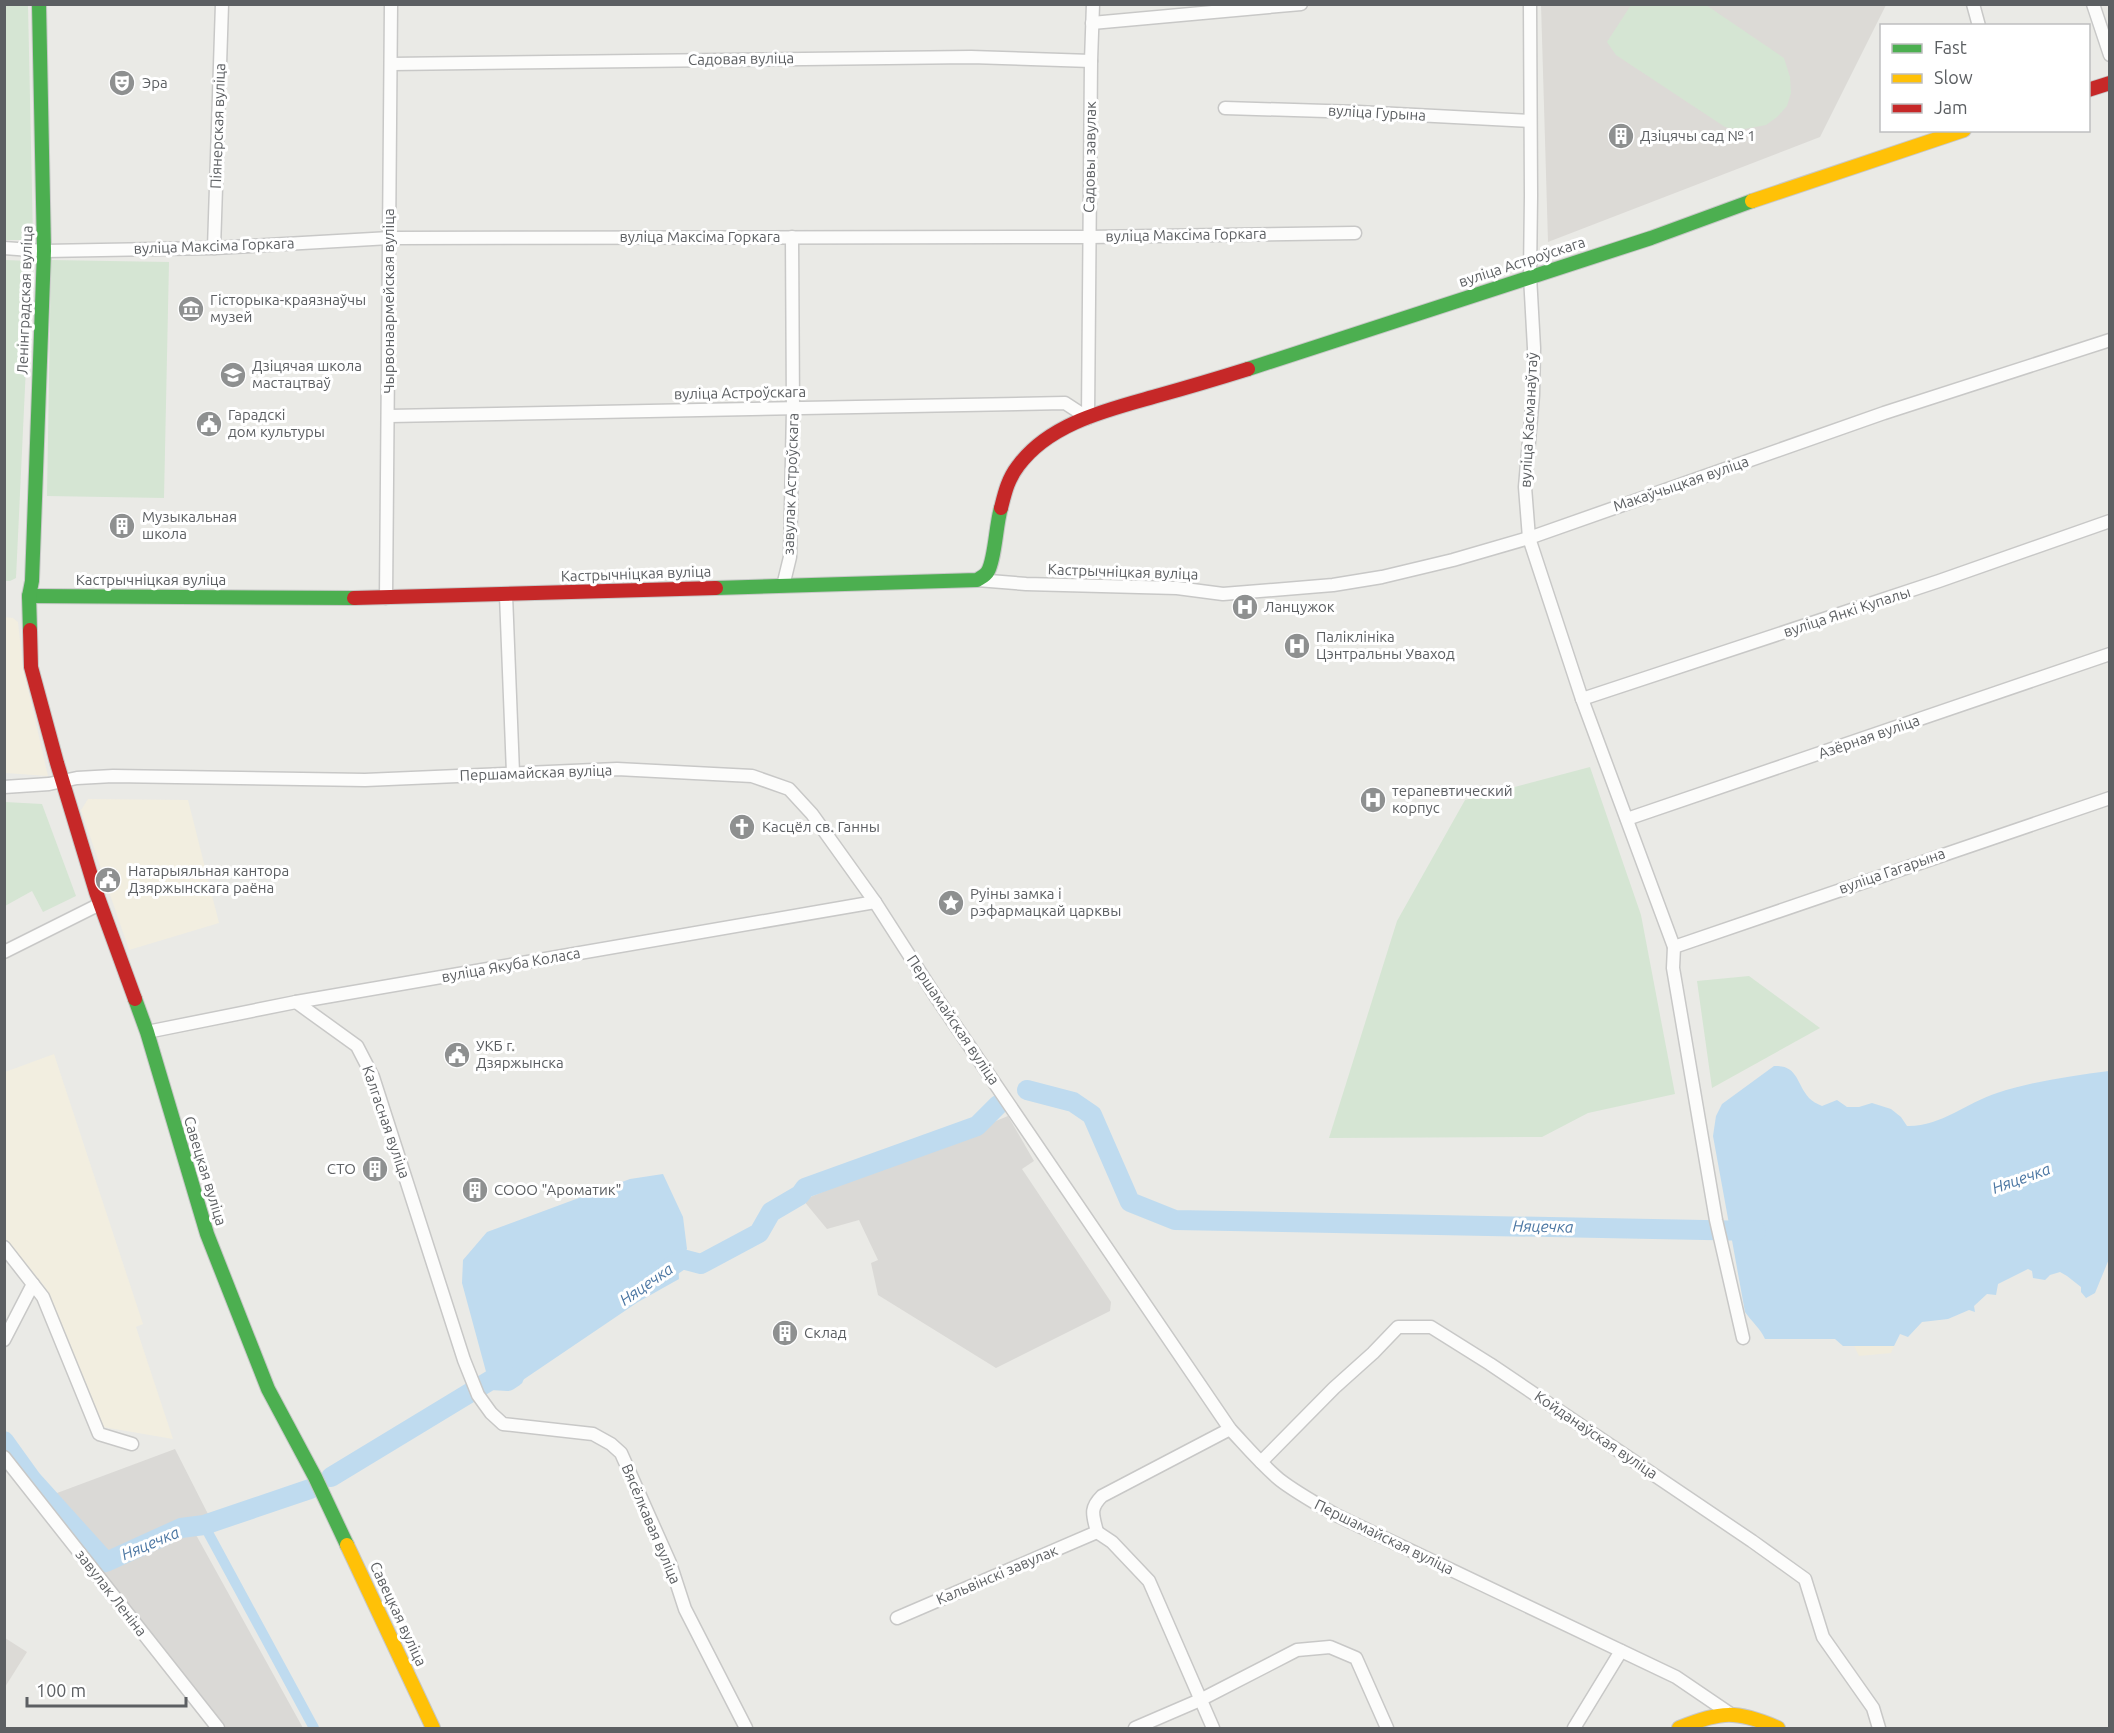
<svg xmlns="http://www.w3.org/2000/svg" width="2114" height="1733" viewBox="0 0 2114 1733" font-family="Ubuntu,sans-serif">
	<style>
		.commercial { fill: #f2eee0 }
		.industrial { fill: #dad9d6 }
		.education { fill: #dcdad6 }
		.green { fill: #d5e5d3 }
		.sand { fill: #f0ecdd }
		.water { fill: #bfdbef }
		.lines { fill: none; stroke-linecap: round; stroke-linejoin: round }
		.canal { stroke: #bfdbef; stroke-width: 10 }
		.river { stroke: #bfdbef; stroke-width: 20 }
		.street-casing { stroke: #c8c8c7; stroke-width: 15 }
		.fast-casing { stroke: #c7c8c7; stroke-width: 16 }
		.slow-casing { stroke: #c7c8c7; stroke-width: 16 }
		.jam-casing { stroke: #c7c8c7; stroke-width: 16 }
		.street { stroke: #fcfcfb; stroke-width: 12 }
		.fast { stroke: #4caf50; stroke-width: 14 }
		.slow { stroke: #ffc107; stroke-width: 14 }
		.jam { stroke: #c62828; stroke-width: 14 }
		.labels { text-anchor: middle; stroke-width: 6; stroke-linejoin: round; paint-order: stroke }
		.street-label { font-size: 15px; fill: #5c5f62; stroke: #fff }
		.poi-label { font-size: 15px; fill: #5c5f62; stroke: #fff; text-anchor: start }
		.water-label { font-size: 16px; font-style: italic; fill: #4c77a3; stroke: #fff }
	</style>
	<rect width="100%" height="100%" fill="#eaeae6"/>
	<!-- commercial -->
	<g class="commercial">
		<polygon points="4,617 13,618 18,622 23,667 48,776 5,773"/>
		<polygon points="88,799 188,800 219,923 129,950 81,810"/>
		<polygon points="54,1054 143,1324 136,1327 173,1439 103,1427 45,1287 5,1238 5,1072"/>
	</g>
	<!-- industrial -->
	<g class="industrial">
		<polygon points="1008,1116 1034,1161 1022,1169 1111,1302 1110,1311 996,1368 878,1295 871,1263 878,1260 859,1220 827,1229 803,1200"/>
		<polygon points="175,1449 209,1516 195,1533 303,1728 224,1728 116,1591 49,1496"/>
	</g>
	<!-- education -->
	<g class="education">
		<polygon points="1541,4 1886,5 1820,137 1548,242"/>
		<polygon points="5,1638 27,1652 5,1687"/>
	</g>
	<!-- green -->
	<g class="green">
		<polygon points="5,4 28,5 33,240 5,240"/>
		<polygon points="1631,5 1706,5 1784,58 1790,77 1791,93 1787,106 1777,117 1766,125 1739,130 1725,127 1616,55 1607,42"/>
		<polygon points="5,260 31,261 16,578 10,581 4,581"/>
		<polygon points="51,260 169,262 164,498 47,496"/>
		<polygon points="1590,767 1641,915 1675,1094 1588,1113 1542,1137 1329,1138 1397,921 1465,800"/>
		<polygon points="5,802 42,804 76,896 43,912 32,891 5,906"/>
		<polygon points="1749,976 1820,1028 1712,1088 1697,981"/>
	</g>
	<!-- sand -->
	<polygon class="sand" points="1854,1346 1894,1346 1891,1353 1859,1356"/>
	<!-- water -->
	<g class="water">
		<path d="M1774 1066C1798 1065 1796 1083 1809 1098 1812 1101 1817 1104 1822 1106L1837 1100 1847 1107H1859L1872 1103 1891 1109 1901 1117 1907 1126C1940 1127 1966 1103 1997 1093 2034 1081 2071 1076 2109 1071V1259L2095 1293 2086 1298 2081 1292V1287L2067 1276 2060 1272 2050 1275 2045 1280 2033 1278 2032 1271 2028 1269 1998 1284 1996 1295 1987 1294 1974 1306 1975 1312 1969 1310 1948 1319 1922 1322 1908 1337 1900 1334 1894 1346H1843L1835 1339H1765C1760 1328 1752 1322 1745 1312L1713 1136 1716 1116 1722 1104Z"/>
		<polygon points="663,1174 683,1217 687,1249 678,1262 679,1279 638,1302 508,1390 488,1379 462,1283 463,1260 487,1232 630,1179"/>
	</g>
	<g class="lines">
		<!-- canal -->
		<polyline class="canal" points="204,1525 314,1728"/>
		<!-- river -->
		<g class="river">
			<polyline points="1027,1090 1073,1102 1092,1115 1130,1202 1175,1220 1756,1231"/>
			<polyline points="656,1277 682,1259 701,1264 759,1233 771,1212 800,1195 805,1188 977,1126 998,1105"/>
			<polyline points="4,1441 32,1480 106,1562 181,1528 204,1525 310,1489"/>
			<polyline points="331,1477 491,1380 508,1381 514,1377"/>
		</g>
		<!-- street casing -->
		<g class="street-casing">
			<g id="street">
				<polyline points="1530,4 1531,196 1530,276 1534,348 1533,395 1525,487 1529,538 1582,699 1674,947 1673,968 1716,1220 1743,1338"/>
				<polyline points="1973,4 1979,26"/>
				<polyline points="2093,4 2110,55"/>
				<polyline points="1092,23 1301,4"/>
				<polyline points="391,64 971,57 1091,61"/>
				<polyline points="1225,108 1358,112 1530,121"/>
				<polyline points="4,248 44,251 214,248 390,238 1089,237 1355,233"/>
				<polyline points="214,248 222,4"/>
				<polyline points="389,416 1065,403 1088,418"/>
				<polyline points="1088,418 1091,61 1093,4"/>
				<polyline points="977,580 1026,584 1177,588 1223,594 1333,585 1382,577 1453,560 1529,538 1884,413 2110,340"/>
				<polyline points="783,586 790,557 793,409 792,237"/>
				<polyline points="506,595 513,773"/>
				<polyline points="386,598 391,4"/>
				<polyline points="1582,699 1939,581 2110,521"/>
				<path d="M4 787 49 784 77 778 113 776 365 780 617 769 752 776 789 789 812 814 875 902 936 997 1230 1429C1246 1446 1262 1465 1280 1480 1297 1493 1317 1504 1336 1515L1676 1677 1729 1713"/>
				<polyline points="1627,819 2110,654"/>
				<polyline points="1674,947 2110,798"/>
				<polyline points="4,952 100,904"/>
				<polyline points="296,1002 357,1046 373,1077 464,1360 478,1395 491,1413 503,1424 593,1434 611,1444 621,1453 670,1563 685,1609 746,1728"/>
				<polyline points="147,1032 296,1002 875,902"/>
				<polyline points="4,1247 43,1297 99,1434 132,1444"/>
				<polyline points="4,1340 33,1284"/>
				<polyline points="4,1457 218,1728"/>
				<polyline points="1261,1462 1334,1388 1373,1353 1398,1327 1431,1327 1490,1364 1752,1541 1805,1579 1823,1637 1873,1708 1879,1728"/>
				<polyline points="1097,1532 1112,1542 1149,1581 1213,1728"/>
				<path d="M1097 1532C1093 1515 1089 1509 1102 1496L1230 1429"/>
				<polyline points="897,1618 1097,1532"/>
				<polyline points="1135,1728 1200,1700 1297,1650 1330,1647 1356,1658 1387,1728"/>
				<polyline points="1574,1728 1621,1651"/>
			</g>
		</g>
		<!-- fast casing -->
		<g class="fast-casing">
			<g id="fast">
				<polyline points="1248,369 1651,238 1752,201"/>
				<path d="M716 588 977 580C982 577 986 575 988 571 995 559 996 524 1001 508"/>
				<polyline points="29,596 354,598"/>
				<polyline points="30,630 29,596 32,581 44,251 39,4"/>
				<polyline points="135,999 147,1032 207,1234 268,1389 315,1477 347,1545"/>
			</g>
		</g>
		<!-- slow casing -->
		<g class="slow-casing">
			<g id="slow">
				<polyline points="1752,201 1964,130"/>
				<polyline points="347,1545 433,1728"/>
				<path d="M1679 1728C1722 1711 1736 1710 1778 1728"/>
			</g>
		</g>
		<!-- jam casing -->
		<g class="jam-casing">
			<g id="jam">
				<polyline points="2088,90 2110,83"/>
				<path d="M1001 508C1005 492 1008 479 1018 466 1050 422 1111 409 1160 395 1189 387 1219 378 1248 369"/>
				<polyline points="354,598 716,588"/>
				<polyline points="30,630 31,667 57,763 96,892 135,999"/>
			</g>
		</g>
		<!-- street -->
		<use href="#street" class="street"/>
		<!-- fast -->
		<use href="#fast" class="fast"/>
		<!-- slow -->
		<use href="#slow" class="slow"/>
		<!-- jam -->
		<use href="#jam" class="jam"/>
	</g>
	<!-- icons -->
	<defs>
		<g id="theatre-disc" transform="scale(1.35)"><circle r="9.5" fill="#8e9090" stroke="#fff"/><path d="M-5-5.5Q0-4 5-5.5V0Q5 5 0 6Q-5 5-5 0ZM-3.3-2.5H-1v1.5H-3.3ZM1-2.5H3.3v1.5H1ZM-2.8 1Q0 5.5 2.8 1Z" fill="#fff"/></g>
		<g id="building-disc" transform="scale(1.35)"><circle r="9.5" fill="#8e9090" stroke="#fff"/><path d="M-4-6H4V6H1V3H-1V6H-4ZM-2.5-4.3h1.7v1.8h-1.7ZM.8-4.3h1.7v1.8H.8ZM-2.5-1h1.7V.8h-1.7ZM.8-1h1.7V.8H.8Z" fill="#fff"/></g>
		<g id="museum-disc" transform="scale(1.35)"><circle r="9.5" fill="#8e9090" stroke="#fff"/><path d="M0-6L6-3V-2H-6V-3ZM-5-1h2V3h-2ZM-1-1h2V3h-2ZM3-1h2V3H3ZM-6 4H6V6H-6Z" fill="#fff"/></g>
		<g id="school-disc" transform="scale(1.35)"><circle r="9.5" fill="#8e9090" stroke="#fff"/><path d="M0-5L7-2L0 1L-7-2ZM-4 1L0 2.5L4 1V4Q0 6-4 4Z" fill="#fff"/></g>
		<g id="civic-disc" transform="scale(1.35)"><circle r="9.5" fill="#8e9090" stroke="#fff"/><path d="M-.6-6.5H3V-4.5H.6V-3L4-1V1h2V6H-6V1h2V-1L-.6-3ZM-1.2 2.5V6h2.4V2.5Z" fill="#fff"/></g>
		<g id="hospital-disc" transform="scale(1.35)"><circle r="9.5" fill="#8e9090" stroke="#fff"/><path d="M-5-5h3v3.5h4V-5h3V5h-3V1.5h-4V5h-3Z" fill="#fff"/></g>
		<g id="church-disc" transform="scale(1.35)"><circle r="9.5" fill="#8e9090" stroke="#fff"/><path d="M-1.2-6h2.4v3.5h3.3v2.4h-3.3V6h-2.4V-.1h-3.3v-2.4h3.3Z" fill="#fff"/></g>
		<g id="sight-disc" transform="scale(1.35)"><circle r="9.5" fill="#8e9090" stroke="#fff"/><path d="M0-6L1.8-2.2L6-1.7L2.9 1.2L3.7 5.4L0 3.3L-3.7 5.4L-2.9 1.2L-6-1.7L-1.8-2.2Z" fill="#fff"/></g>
	</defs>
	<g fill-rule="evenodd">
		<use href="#theatre-disc" x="122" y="83"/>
		<use href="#building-disc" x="1621" y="136"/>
		<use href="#museum-disc" x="191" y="309"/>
		<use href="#school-disc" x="233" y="375"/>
		<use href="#civic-disc" x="209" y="424"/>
		<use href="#building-disc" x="122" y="526"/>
		<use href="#hospital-disc" x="1245" y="607"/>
		<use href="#hospital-disc" x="1297" y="646"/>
		<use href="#hospital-disc" x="1373" y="800"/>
		<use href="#church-disc" x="742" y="827"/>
		<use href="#civic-disc" x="108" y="880"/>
		<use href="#sight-disc" x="951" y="903"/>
		<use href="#civic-disc" x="457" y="1055"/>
		<use href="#building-disc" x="375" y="1169"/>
		<use href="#building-disc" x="475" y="1190"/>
		<use href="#building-disc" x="785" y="1333"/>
	</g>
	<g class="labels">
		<!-- street labels -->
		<g class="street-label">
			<text transform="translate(741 59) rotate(-1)" y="5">Садовая вуліца</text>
			<text transform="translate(1377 113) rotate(3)" y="5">вуліца Гурына</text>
			<text transform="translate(218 126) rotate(-88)" y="5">Піянерская вуліца</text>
			<text transform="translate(1090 157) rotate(-89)" y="5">Садовы завулак</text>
			<text transform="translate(1186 235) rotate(-1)" y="5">вуліца Максіма Горкага</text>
			<text x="700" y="242">вуліца Максіма Горкага</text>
			<text transform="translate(214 246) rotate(-2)" y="5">вуліца Максіма Горкага</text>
			<text transform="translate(1522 262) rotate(-18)" y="5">вуліца Астроўскага</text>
			<text transform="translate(25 300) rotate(-88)" y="5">Ленінградская вуліца</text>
			<text transform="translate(389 301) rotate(-90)" y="5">Чырвонаармейская вуліца</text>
			<text transform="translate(740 393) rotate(-1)" y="5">вуліца Астроўскага</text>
			<text transform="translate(1529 420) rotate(-87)" y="5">вуліца Касманаўтаў</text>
			<text transform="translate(791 484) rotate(-88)" y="5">завулак Астроўскага</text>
			<text transform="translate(1681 484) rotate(-19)" y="5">Макаўчыцкая вуліца</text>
			<text transform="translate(1123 572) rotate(2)" y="5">Кастрычніцкая вуліца</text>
			<text transform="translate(636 574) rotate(-2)" y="5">Кастрычніцкая вуліца</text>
			<text x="151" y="585">Кастрычніцкая вуліца</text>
			<text transform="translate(1847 612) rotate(-18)" y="5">вуліца Янкі Купалы</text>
			<text transform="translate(1869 737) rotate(-19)" y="5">Азёрная вуліца</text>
			<text transform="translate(536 773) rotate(-2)" y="5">Першамайская вуліца</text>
			<text transform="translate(1892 871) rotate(-19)" y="5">вуліца Гагарына</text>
			<text transform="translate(511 965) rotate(-10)" y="5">вуліца Якуба Коласа</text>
			<text transform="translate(953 1020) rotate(56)" y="5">Першамайская вуліца</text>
			<text transform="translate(386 1122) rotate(71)" y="5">Калгасная вуліца</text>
			<text transform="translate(205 1171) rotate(73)" y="5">Савецкая вуліца</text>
			<text transform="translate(1596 1435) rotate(34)" y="5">Койданаўская вуліца</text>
			<text transform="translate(651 1524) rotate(67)" y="5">Вясёлкавая вуліца</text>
			<text transform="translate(1384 1537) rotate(26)" y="5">Першамайская вуліца</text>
			<text transform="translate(997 1575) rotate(-23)" y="5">Кальвінскі завулак</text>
			<text transform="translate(111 1593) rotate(52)" y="5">завулак Леніна</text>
			<text transform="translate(398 1614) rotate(65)" y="5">Савецкая вуліца</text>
		</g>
		<!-- poi labels -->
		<g class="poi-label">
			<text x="142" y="88">Эра</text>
			<text x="1640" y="141">Дзіцячы сад № 1</text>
			<text x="210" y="305">Гісторыка-краязнаўчы<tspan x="210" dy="17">музей</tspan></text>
			<text x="252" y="371">Дзіцячая школа<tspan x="252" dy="17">мастацтваў</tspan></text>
			<text x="228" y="420">Гарадскі<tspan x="228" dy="17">дом культуры</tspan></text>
			<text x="142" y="522">Музыкальная<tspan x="142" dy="17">школа</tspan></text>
			<text x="1264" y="612">Ланцужок</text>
			<text x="1316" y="642">Паліклініка<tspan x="1316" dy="17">Цэнтральны Уваход</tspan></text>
			<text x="1392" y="796">терапевтический<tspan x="1392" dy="17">корпус</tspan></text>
			<text x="762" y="832">Касцёл св. Ганны</text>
			<text x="128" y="876">Натарыяльная кантора<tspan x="128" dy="17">Дзяржынскага раёна</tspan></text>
			<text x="970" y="899">Руіны замка і<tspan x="970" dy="17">рэфармацкай царквы</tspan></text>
			<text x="476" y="1051">УКБ г.<tspan x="476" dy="17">Дзяржынска</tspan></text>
			<text x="356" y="1174" text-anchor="end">СТО</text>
			<text x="494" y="1195">СООО "Ароматик"</text>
			<text x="804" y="1338">Склад</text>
		</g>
		<!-- water labels -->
		<g class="water-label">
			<text transform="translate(2021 1178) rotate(-20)" y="6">Няцечка</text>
			<text transform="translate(1543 1226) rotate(1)" y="6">Няцечка</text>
			<text transform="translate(646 1284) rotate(-35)" y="6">Няцечка</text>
			<text transform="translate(150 1543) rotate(-23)" y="6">Няцечка</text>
		</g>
	</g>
	<!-- border -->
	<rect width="2114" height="1733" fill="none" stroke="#5c5f62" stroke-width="12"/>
	<!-- legend -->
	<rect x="1880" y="24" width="210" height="108" fill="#ffffff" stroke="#bebfc0" stroke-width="1.5"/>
	<rect x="1892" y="44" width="30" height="9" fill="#4caf50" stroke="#bebfc0" stroke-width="1.5"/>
	<text x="1934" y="54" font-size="18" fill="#5c5f62">Fast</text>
	<rect x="1892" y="74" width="30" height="9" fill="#ffc107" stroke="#bebfc0" stroke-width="1.5"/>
	<text x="1934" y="84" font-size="18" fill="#5c5f62">Slow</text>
	<rect x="1892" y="104" width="30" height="9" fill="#c62828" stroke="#bebfc0" stroke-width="1.5"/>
	<text x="1934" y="114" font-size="18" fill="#5c5f62">Jam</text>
	<!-- scale -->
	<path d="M27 1697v9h159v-9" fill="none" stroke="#5c5f62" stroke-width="3"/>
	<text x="36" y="1697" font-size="18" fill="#5c5f62" stroke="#ffffff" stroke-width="4.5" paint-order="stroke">100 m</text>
</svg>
